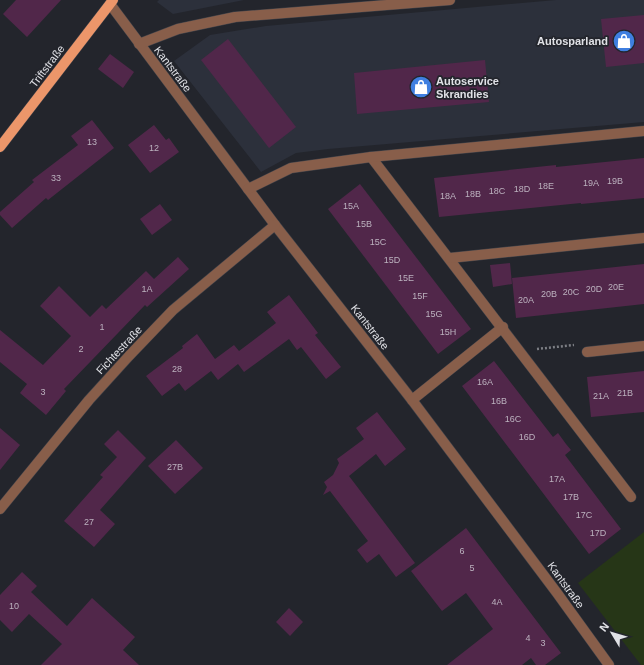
<svg xmlns="http://www.w3.org/2000/svg" width="644" height="665" viewBox="0 0 644 665" font-family="Helvetica,sans-serif">
	<style>
		.built { fill: #2c303b }
		.green { fill: #263617 }
		.building { fill: #51274a }
		.lines { fill: none; stroke-linecap: round; stroke-linejoin: round }
		.minor-casing { stroke: #41434a; stroke-width: 11 }
		.primary-casing { stroke: #41434a; stroke-width: 11 }
		.path { stroke: #7c7e84; stroke-width: 2.5; stroke-dasharray: 2 2; stroke-linecap: butt }
		.minor { stroke: #885e4a; stroke-width: 10 }
		.primary { stroke: #ec966a; stroke-width: 10 }
		.labels { text-anchor: middle; stroke-width: 3.5; stroke-linejoin: round; paint-order: stroke }
		.number-label { font-size: 9px; fill: #bcb2bf }
		.poi-label { font-size: 11px; font-weight: bold; fill: #e0e1e6; stroke: #23252c; text-anchor: end }
		.street-label { font-size: 11px; fill: #e0e1e6; stroke: #23252c }
	</style>
	<rect width="100%" height="100%" fill="#23252c"/>
	<!-- built -->
	<g class="built">
		<polygon points="159,0 244,0 173,14 157,2"/>
		<polygon points="556,0 644,0 644,122 328,149 296,153 261,172 174,61 210,35 266,26"/>
	</g>
	<!-- green -->
	<polygon class="green" points="644,532 644,665 641,665 578,583"/>
	<!-- building -->
	<g class="building">
		<polygon points="16,0 61,0 27,37 3,14"/>
		<polygon points="644,15 644,63 606,67 601,19"/>
		<polygon points="228,39 296,127 269,148 201,60"/>
		<polygon points="110,54 134,72 123,88 98,69"/>
		<polygon points="485,60 489,102 357,114 354,73"/>
		<polygon points="92,120 114,148 48,200 46,198 12,228 0,215 0,212 34,182 32,180 78,145 71,136"/>
		<polygon points="154,125 166,140 169,138 179,152 150,173 128,145"/>
		<polygon points="644,158 644,198 581,204 581,203 439,217 434,178 556,165 556,167"/>
		<polygon points="360,184 471,329 438,354 328,209"/>
		<polygon points="160,204 172,220 152,235 140,219"/>
		<polygon points="178,257 189,269 147,307 145,305 64,389 66,391 46,415 20,393 27,384 0,362 0,330 43,365 71,336 40,306 59,286 90,317 102,305 106,309 146,271 154,279"/>
		<polygon points="510,263 512,284 493,287 490,265"/>
		<polygon points="644,264 644,304 516,318 512,278"/>
		<polygon points="289,295 318,333 315,335 341,367 326,379 301,347 297,350 289,339 244,372 238,364 218,380 211,371 185,391 179,383 162,396 146,376 183,348 182,346 197,334 215,359 234,345 239,351 276,323 267,312"/>
		<polygon points="494,361 553,437 558,433 566,444 571,450 565,455 621,529 589,554 462,386"/>
		<polygon points="644,371 644,412 591,417 587,377"/>
		<polygon points="377,412 406,449 385,466 376,454 349,476 415,563 396,577 379,554 367,563 357,550 368,541 330,491 323,495 327,487 324,482 333,475 339,463 337,459 364,439 356,428"/>
		<polygon points="0,428 20,445 0,470"/>
		<polygon points="118,430 146,458 100,510 115,524 94,547 64,521 103,477 100,475 117,457 104,444"/>
		<polygon points="176,440 203,468 175,494 148,466"/>
		<polygon points="466,528 561,653 545,665 536,665 531,658 522,665 447,665 493,629 466,593 442,611 411,571"/>
		<polygon points="22,572 37,586 31,592 67,626 92,598 135,637 123,650 139,665 41,665 62,644 29,614 12,632 0,620 0,595"/>
		<polygon points="289,608 303,622 290,636 276,622"/>
	</g>
	<g class="lines">
		<!-- minor casing -->
		<g class="minor-casing">
			<g id="minor">
				<polyline points="110,4 275,225 412,400 557,593 609,665"/>
				<polyline points="139,44 178,29 235,17 450,0"/>
				<polyline points="371,157 631,497"/>
				<polyline points="248,189 291,168 371,157 644,131"/>
				<polyline points="450,258 644,238"/>
				<polyline points="587,352 644,346"/>
				<polyline points="412,400 503,327"/>
				<polyline points="0,509 89,400 128,357 173,310 275,225"/>
			</g>
		</g>
		<!-- primary casing -->
		<g class="primary-casing">
			<polyline id="primary" points="0,147 113,0"/>
		</g>
		<!-- path -->
		<polyline class="path" points="537,349 574,345"/>
		<!-- minor -->
		<use href="#minor" class="minor"/>
		<!-- primary -->
		<use href="#primary" class="primary"/>
	</g>
	<!-- icons -->
	<defs>
		<g id="shop-disc" transform="scale(1.15)"><circle r="9.5" fill="#3f7fe0" stroke="#23252c"/><path d="M-5-2.5h2.3a2.7 3.5 0 0 1 5.4 0H5L5.5 6h-11ZM-1.5-2.5h3a1.5 2.3 0 0 0-3 0Z" fill="#fff"/></g>
	</defs>
	<g fill-rule="evenodd">
		<use href="#shop-disc" x="624" y="41"/>
		<use href="#shop-disc" x="421" y="87"/>
	</g>
	<g class="labels">
		<!-- number labels -->
		<g class="number-label">
			<text x="92" y="145">13</text>
			<text x="154" y="151">12</text>
			<text x="56" y="181">33</text>
			<text x="615" y="184">19B</text>
			<text x="591" y="186">19A</text>
			<text x="546" y="189">18E</text>
			<text x="522" y="192">18D</text>
			<text x="497" y="194">18C</text>
			<text x="473" y="197">18B</text>
			<text x="448" y="199">18A</text>
			<text x="351" y="209">15A</text>
			<text x="364" y="227">15B</text>
			<text x="378" y="245">15C</text>
			<text x="392" y="263">15D</text>
			<text x="406" y="281">15E</text>
			<text x="616" y="290">20E</text>
			<text x="147" y="292">1A</text>
			<text x="594" y="292">20D</text>
			<text x="571" y="295">20C</text>
			<text x="549" y="297">20B</text>
			<text x="420" y="299">15F</text>
			<text x="526" y="303">20A</text>
			<text x="434" y="317">15G</text>
			<text x="102" y="330">1</text>
			<text x="448" y="335">15H</text>
			<text x="81" y="352">2</text>
			<text x="177" y="372">28</text>
			<text x="485" y="385">16A</text>
			<text x="43" y="395">3</text>
			<text x="625" y="396">21B</text>
			<text x="601" y="399">21A</text>
			<text x="499" y="404">16B</text>
			<text x="513" y="422">16C</text>
			<text x="527" y="440">16D</text>
			<text x="175" y="470">27B</text>
			<text x="557" y="482">17A</text>
			<text x="571" y="500">17B</text>
			<text x="584" y="518">17C</text>
			<text x="89" y="525">27</text>
			<text x="598" y="536">17D</text>
			<text x="462" y="554">6</text>
			<text x="472" y="571">5</text>
			<text x="497" y="605">4A</text>
			<text x="14" y="609">10</text>
			<text x="528" y="641">4</text>
			<text x="543" y="646">3</text>
		</g>
		<!-- poi labels -->
		<g class="poi-label">
			<text x="608" y="45">Autosparland</text>
			<text x="436" y="85" text-anchor="start">Autoservice<tspan x="436" dy="13">Skrandies</tspan></text>
		</g>
		<!-- street labels -->
		<g class="street-label">
			<text transform="translate(47 66) rotate(-53)" y="4">Triftstraße</text>
			<text transform="translate(173 69) rotate(53)" y="4">Kantstraße</text>
			<text transform="translate(370 327) rotate(52)" y="4">Kantstraße</text>
			<text transform="translate(119 350) rotate(-47)" y="4">Fichtestraße</text>
			<text transform="translate(566 585) rotate(54)" y="4">Kantstraße</text>
		</g>
	</g>
	<!-- north arrow -->
	<g transform="translate(612 633) rotate(308)" stroke="#23252c" stroke-width="3" paint-order="stroke">
	<path d="M0-3L7 15L0 10L-7 15Z" fill="#e0e1e6"/>
	<text y="-6" font-size="11" font-weight="bold" text-anchor="middle" fill="#e0e1e6">N</text>
	</g>
</svg>
